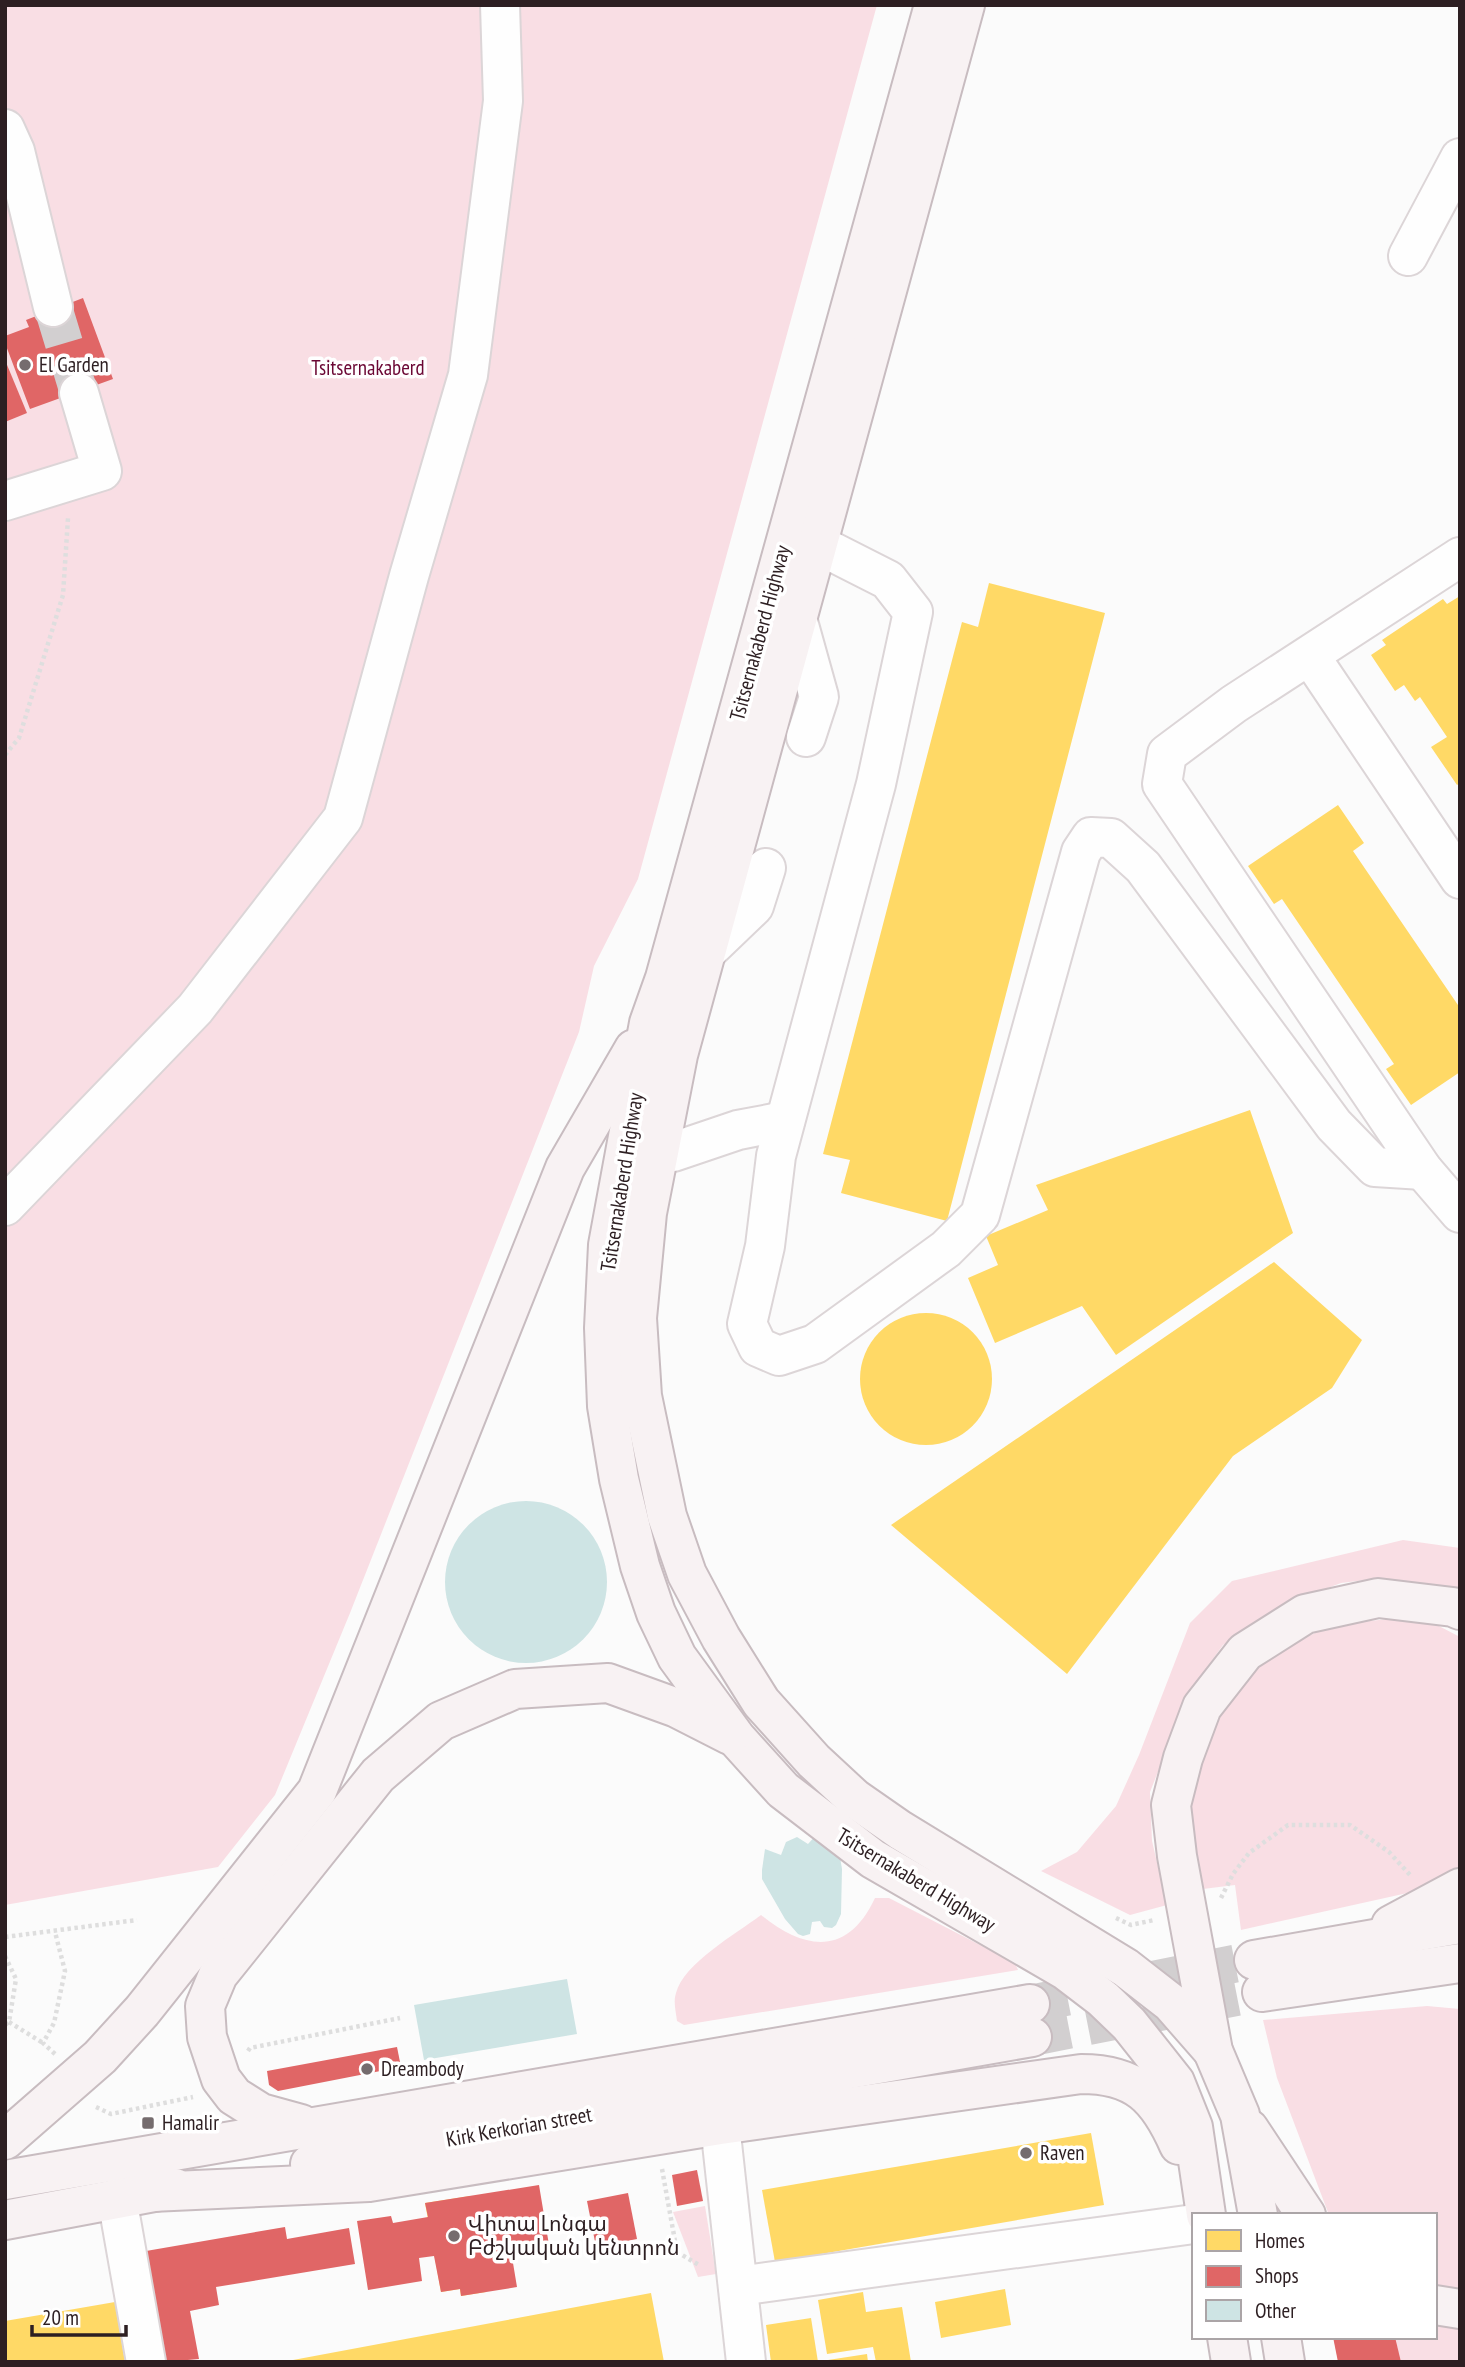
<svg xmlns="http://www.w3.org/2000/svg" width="1465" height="2367" viewBox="0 0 1465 2367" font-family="'PT Sans Narrow','Noto Sans Armenian',sans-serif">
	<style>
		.green { fill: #f9dee4 }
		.homes { fill: #ffd966 }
		.shops { fill: #e06666 }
		.building { fill: #cee4e4 }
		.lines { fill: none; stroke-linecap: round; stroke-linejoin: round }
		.minor-tunnel { stroke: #d2cfd0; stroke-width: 38; stroke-dasharray: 38 19; stroke-linecap: butt }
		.major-tunnel { stroke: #d2cfd0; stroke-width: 38; stroke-dasharray: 38 19; stroke-linecap: butt }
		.minor-casing { stroke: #dcd5d7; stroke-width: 42 }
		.major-casing { stroke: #c8bcc0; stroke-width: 42 }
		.path { stroke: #dedede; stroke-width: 4.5; stroke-dasharray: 3.5 3.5; stroke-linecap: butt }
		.minor { stroke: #fefefe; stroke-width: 38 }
		.major { stroke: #f8f2f3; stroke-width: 38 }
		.poi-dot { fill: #756c6e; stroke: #fff; stroke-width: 2.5 }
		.labels { text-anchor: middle; stroke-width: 7; stroke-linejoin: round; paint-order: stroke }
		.poi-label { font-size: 21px; fill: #2d1f22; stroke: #fff; text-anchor: start }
		.park-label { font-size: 21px; fill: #6b0734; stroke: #fff }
		.street-label { font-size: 21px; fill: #2d1f22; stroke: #fff }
	</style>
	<rect width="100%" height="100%" fill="#fbfbfb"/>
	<!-- green -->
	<g class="green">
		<polygon points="5,5 877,5 638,879 594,966 579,1032 350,1613 275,1795 218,1867 5,1905"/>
		<polygon points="1403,1540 1460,1548 1460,1591 1382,1578 1341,1583 1291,1602 1223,1645 1189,1693 1150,1792 1152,1841 1167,1905 1130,1915 1041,1871 1077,1852 1116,1806 1139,1755 1190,1623 1232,1581"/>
		<polygon points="1388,1619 1437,1625 1460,1637 1460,1873 1430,1888 1241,1930 1235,1885 1203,1889 1190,1816 1198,1760 1228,1697 1275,1651 1333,1625"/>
		<path d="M875 1898H889L1015 1963 1018 1970 684 2025 677 2021C676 2012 673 2002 676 1993 684 1963 736 1934 761 1915 805 1951 848 1956 875 1898Z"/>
		<polygon points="1427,2006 1460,2009 1460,2291 1435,2287 1435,2215 1329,2215 1277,2078 1263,2020"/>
		<polygon points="705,2206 716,2274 698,2277 673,2212"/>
		<polygon points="1435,2325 1460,2327 1460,2362 1392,2362 1388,2337 1435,2337"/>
	</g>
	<!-- homes -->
	<g class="homes">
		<polygon points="989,583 1105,613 947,1221 841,1193 850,1160 823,1154 962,622 978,627"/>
		<polygon points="1460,596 1460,783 1457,785 1431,747 1447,737 1420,697 1415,701 1404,685 1395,691 1371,655 1386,645 1382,640 1443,599 1447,604"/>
		<polygon points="1338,805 1364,843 1353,851 1460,1008 1460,1072 1411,1105 1386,1069 1394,1064 1282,899 1274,904 1248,866"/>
		<polygon points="1250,1110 1293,1233 1116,1355 1082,1306 995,1343 968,1278 998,1265 986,1236 1048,1210 1036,1185"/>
		<polygon points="1274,1262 1362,1340 1332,1388 1233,1456 1067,1674 891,1525"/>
		<circle cx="926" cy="1379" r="66"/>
		<polygon points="1091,2133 1104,2205 775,2262 762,2190"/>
		<polygon points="470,2196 486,2292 461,2296 460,2289 441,2292 425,2203"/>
		<polygon points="1005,2289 1011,2325 941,2338 935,2302"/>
		<polygon points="863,2292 866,2312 902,2307 911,2362 876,2362 873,2347 827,2354 818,2300"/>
		<polygon points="651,2293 664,2362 293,2362 293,2360"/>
		<polygon points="115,2302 125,2362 5,2362 5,2321"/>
		<polygon points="811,2318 818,2362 771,2362 766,2325"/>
		<polygon points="867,2354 868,2362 828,2362 828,2360"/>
	</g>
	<!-- shops -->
	<g class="shops">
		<polygon points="83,298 113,379 30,409 5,343 5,336 29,327 26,320"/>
		<polygon points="5,360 27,413 5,422"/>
		<polygon points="397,2047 401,2067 278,2091 269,2085 267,2071"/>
		<polygon points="697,2170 703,2201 677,2206 672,2175"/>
		<polygon points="539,2185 550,2251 512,2257 517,2287 461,2296 460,2289 441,2292 434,2256 419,2258 422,2281 368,2290 357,2221 391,2216 393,2223 428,2217 425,2203"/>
		<polygon points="628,2193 637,2239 596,2247 587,2201"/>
		<polygon points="285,2227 287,2239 349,2228 355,2264 216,2287 219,2305 190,2311 199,2359 165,2362 146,2251"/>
		<polygon points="1333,2337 1395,2337 1401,2362 1338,2362"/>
	</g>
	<!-- building -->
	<g class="building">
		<circle cx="526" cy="1582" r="81"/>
		<polygon points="818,1833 839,1851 842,1869 841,1914 836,1925 832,1928 824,1927 820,1921 812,1922 810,1934 803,1936 798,1934 785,1919 762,1879 762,1870 765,1849 781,1855 786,1842 797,1837 808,1844"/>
		<polygon points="567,1979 577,2034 424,2060 414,2005"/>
	</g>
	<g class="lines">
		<!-- minor-tunnel -->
		<polyline class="minor-tunnel" points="53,307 79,393"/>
		<!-- major-tunnel -->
		<g class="major-tunnel">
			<polyline points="1030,2004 1254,1960"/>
			<polyline points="1032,2037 1262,1992"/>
		</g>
		<!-- minor casing -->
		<g class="minor-casing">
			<g id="minor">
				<polyline points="5,129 15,151 53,307"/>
				<polyline points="1408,256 1460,158"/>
				<polyline points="5,501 102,471 79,393"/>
				<polyline points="817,544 888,580 913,612 876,784 776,1156 765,1246 747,1324 758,1347 779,1356 815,1344 946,1249 980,1215 1081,852 1091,837 1111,838 1143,867 1334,1125 1375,1167 1423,1170"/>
				<polyline points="1460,557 1234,704 1167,754 1162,784 1423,1170 1460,1213"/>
				<polyline points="797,618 819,697 806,737"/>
				<polyline points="1310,656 1460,879"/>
				<polyline points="706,952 754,906 766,868"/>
				<polyline points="673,1152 738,1130 785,1121"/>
				<polyline points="5,1206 195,1009 343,818 409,576 468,375 503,101 500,5"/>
				<polyline points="720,2125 746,2362"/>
				<polyline points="117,2198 146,2362"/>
				<polyline points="738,2286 1194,2224"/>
			</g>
		</g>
		<!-- major casing -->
		<g class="major-casing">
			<g id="major">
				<polyline points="934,5 665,978 649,1023 608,1245 604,1328 607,1406 619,1479 640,1566 656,1613 677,1657 736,1738 783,1790 873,1859 1065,1970 1103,1999 1129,2024 1175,2082 1193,2127 1206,2215"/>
				<polyline points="965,5 678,1055 647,1213 637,1318 642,1396 667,1516 687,1574 721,1638 761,1702 814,1761 854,1798 900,1830 1126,1968 1171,2003 1213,2051"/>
				<polyline points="1391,1925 1460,1888"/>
				<polyline points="1254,1960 1460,1924"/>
				<polyline points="1262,1992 1460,1963"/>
				<polyline points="301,2124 261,2113 234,2096 221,2079 207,2037 205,2006 218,1975 378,1775 441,1721 515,1689 608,1683 677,1708 730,1735"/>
				<polyline points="1249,2129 1306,2215"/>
				<polyline points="5,2140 100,2057 142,2011 317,1791 565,1168 634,1049"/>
				<polyline points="310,2164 1032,2037"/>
				<polyline points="5,2180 1030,2004"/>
				<path d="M151 2192 369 2182 720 2125 1081 2074C1136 2074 1158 2097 1179 2145"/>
				<polyline points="1258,2215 1240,2115 1213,2051 1177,1856 1171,1805 1183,1758 1202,1707 1245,1652 1305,1614 1378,1598 1453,1607 1460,1610"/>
				<polyline points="5,2220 175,2188"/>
				<polyline points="1435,2305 1460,2309"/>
				<polyline points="1227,2337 1231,2362"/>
				<polyline points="1281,2337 1285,2362"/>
			</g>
		</g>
		<!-- path -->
		<g class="path">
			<polyline points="5,755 19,738 63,595 68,518"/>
			<polyline points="1221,1898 1233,1874 1249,1853 1288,1825 1350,1825 1389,1852 1411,1876"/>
			<polyline points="1116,1918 1131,1925 1154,1920"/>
			<polyline points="5,1937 137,1920"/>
			<polyline points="5,1956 16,1979 9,2022 5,2025"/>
			<polyline points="9,2022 43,2043"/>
			<polyline points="248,2051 250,2048 400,2018"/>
			<polyline points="55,2054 43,2043 54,2023 65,1971 55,1932"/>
			<polyline points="96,2107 111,2114 193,2097"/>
			<polyline points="662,2169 677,2252 699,2265"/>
		</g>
		<!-- minor -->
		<use href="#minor" class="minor"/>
		<!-- major -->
		<use href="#major" class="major"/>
	</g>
	<!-- markers -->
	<g class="poi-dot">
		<circle cx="25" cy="365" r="7"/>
		<circle cx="367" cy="2069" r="7"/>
		<rect x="141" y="2116" width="14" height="14" rx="3.5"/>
		<circle cx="1026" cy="2153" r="7"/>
		<circle cx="454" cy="2236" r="7"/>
	</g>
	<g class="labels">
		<!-- poi labels -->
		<g class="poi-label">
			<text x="39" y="372">El Garden</text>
			<text x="381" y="2076">Dreambody</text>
			<text x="162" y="2130">Hamalir</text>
			<text x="1040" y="2160">Raven</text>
			<text x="468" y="2231">Վիտա Լոնգա<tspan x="468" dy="24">Բժշկական կենտրոն</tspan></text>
		</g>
		<!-- park labels -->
		<g class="park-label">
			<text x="368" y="375">Tsitsernakaberd</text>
		</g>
		<!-- street labels -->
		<g class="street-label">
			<text transform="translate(760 633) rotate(-75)" y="7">Tsitsernakaberd Highway</text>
			<text transform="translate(622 1182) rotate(-81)" y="7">Tsitsernakaberd Highway</text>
			<text transform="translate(916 1880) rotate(31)" y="7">Tsitsernakaberd Highway</text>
			<text transform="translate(519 2127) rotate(-10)" y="7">Kirk Kerkorian street</text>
		</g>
	</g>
	<!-- border -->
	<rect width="1465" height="2367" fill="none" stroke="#2d1f22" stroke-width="14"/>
	<!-- legend -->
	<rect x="1192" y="2213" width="245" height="126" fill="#ffffff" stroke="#aba5a7" stroke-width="2"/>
	<rect x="1206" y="2230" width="35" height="21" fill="#ffd966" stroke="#aba5a7" stroke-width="2"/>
	<text x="1255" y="2248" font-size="21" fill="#2d1f22">Homes</text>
	<rect x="1206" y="2266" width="35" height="21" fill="#e06666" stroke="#aba5a7" stroke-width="2"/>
	<text x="1255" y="2283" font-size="21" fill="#2d1f22">Shops</text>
	<rect x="1206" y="2300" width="35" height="21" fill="#cee4e4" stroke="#aba5a7" stroke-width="2"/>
	<text x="1255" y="2318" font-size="21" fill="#2d1f22">Other</text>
	<!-- scale -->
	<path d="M32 2325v10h94v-10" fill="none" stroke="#2d1f22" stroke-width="3.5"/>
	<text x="42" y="2325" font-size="21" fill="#2d1f22" stroke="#ffffff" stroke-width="5" paint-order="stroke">20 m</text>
</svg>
